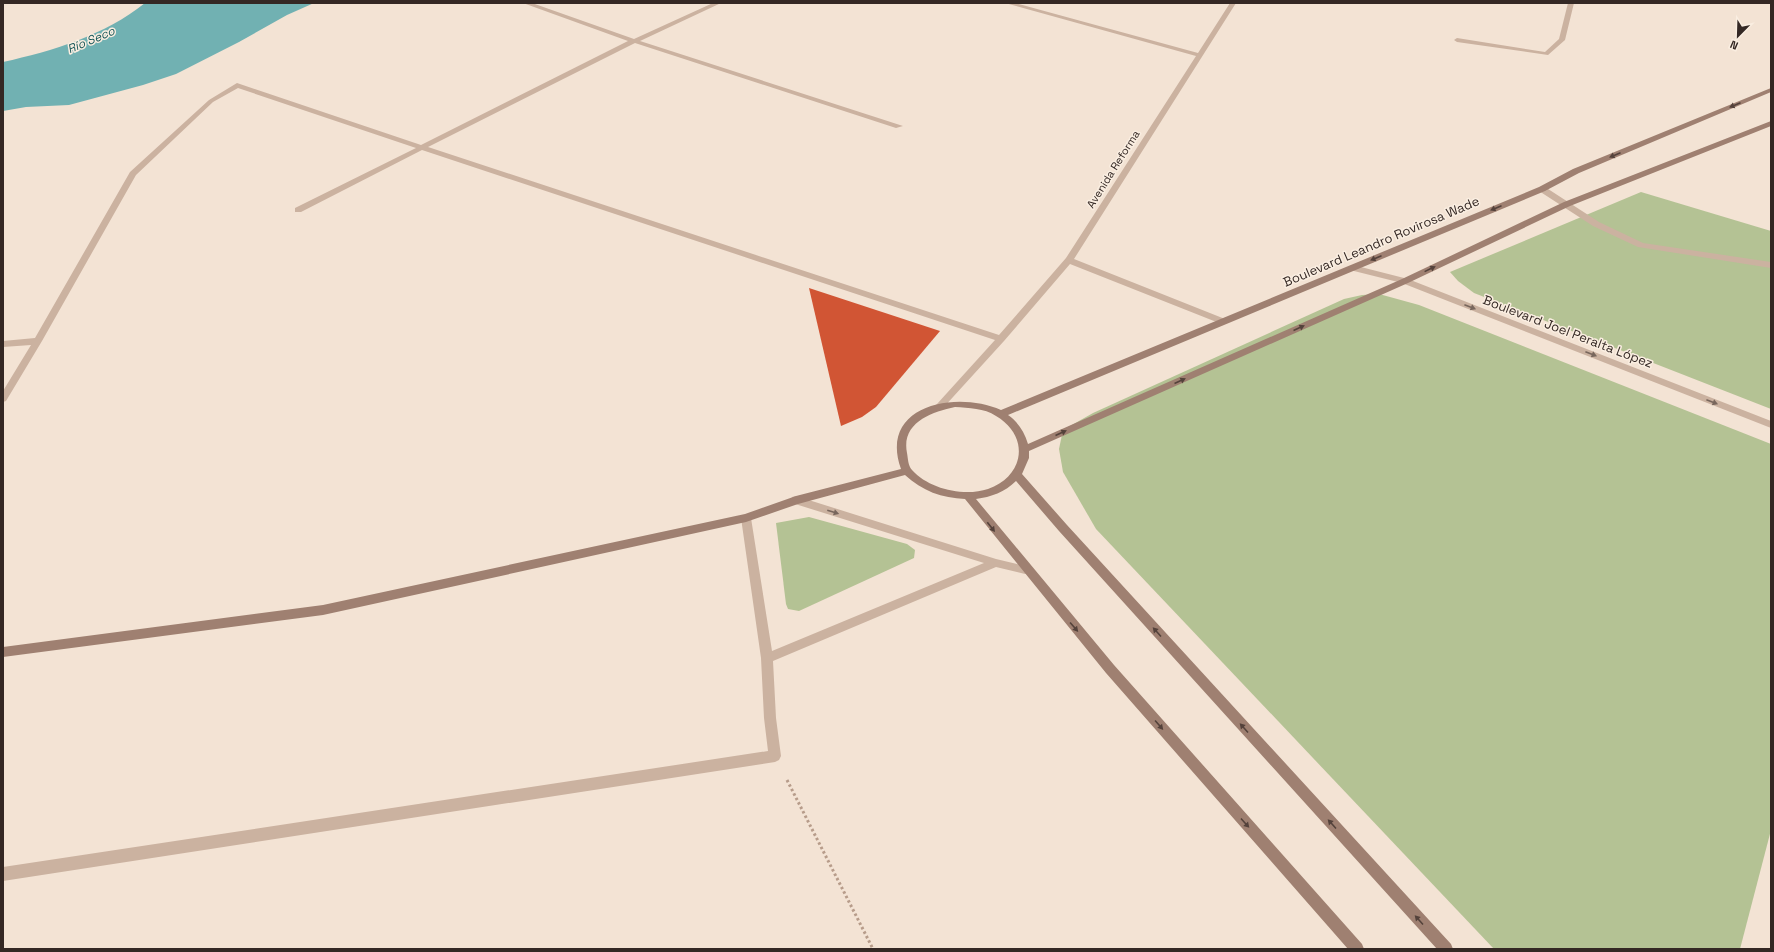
<svg xmlns="http://www.w3.org/2000/svg" width="1774" height="952" viewBox="0 0 1774 952" font-family="'Space Grotesk',sans-serif">
	<style>
		.green { fill: #b4c294 }
		.water { fill: #71b1b2 }
		.building { fill: #d15534 }
		.lines { fill: none; stroke-linecap: round; stroke-linejoin: round }
		.path { stroke: #b79c8a; stroke-width: 3; stroke-dasharray: 2.5 2.5; stroke-linecap: butt }
		.lane { fill: #cbb2a0; fill-rule: evenodd }
		.street { fill: #cbb2a0; fill-rule: evenodd }
		.secondary { fill: #9f8071; fill-rule: evenodd }
		.oneway { fill: #54423b }
		.oneway2 { fill: #78665c }
		.labels { text-anchor: middle; stroke-width: 3; stroke-linejoin: round; paint-order: stroke }
		.far-street-label { font-size: 11px; fill: #342824; stroke: #faeee1 }
		.far-water-label { font-size: 12px; font-style: italic; fill: #165658; stroke: #faeee1 }
		.street-label { font-size: 13px; fill: #342824; stroke: #faeee1 }
	</style>
	<rect width="100%" height="100%" fill="#f3e3d4"/>
	<!-- green -->
	<g class="green">
		<polygon points="1641,192 1771,231 1771,409 1474,293 1458,281 1450,272"/>
		<polygon points="1379,294 1419,305 1771,444 1771,830 1740,949 1494,949 1096,529 1063,472 1059,449 1063,430 1093,413 1344,299 1362,295"/>
		<polygon points="809,517 907,544 915,550 914,558 799,611 788,609 786,604 776,523"/>
	</g>
	<!-- water -->
	<path class="water" d="M145 3H314L287 15 239 42 176 74 143 85 69 105 26 107 3 111V62C53 51 105 35 145 3Z"/>
	<!-- building -->
	<polygon class="building" points="809,288 940,331 876,407 862,417 841,426"/>
	<g class="lines">
		<!-- path -->
		<polyline class="path" points="787,780 873,949"/>
		<!-- lane -->
		<polygon class="lane" points="1539,187 1545,187 1599,222 1643,243 1771,262 1771,268 1638,247 1593,226 1539,191"/>
		<!-- street -->
		<g class="street">
			<polygon points="523,3 532,3 634,39 713,3 721,3 640,41 903,126 896,128 635,43 428,147 999,335 1066,258 1196,56 1005,3 1015,3 1198,53 1230,3 1236,3 1074,259 1225,319 1226,321 1222,324 1219,323 1070,264 1004,341 943,408 940,409 935,406 937,404 995,340 422,150 301,212 295,212 295,208 416,148 238,88 213,102 136,175 42,341 6,401 3,402 3,391 31,345 3,347 3,341 35,338 130,172 209,100 237,83 421,145 628,41"/>
			<polygon points="1568,3 1574,3 1565,40 1548,55 1457,42 1454,40 1457,38 1545,52 1559,39"/>
			<polygon points="1353,265 1408,279 1771,421 1771,428 1402,283 1350,270 1350,266"/>
			<polygon points="796,496 996,559 1025,566 1029,567 1030,570 1029,573 1025,574 996,567 773,661 776,718 781,756 779,760 775,762 3,881 3,867 768,751 764,718 761,658 741,518 742,515 750,515 751,518 772,651 984,563 792,503 791,500 792,497"/>
		</g>
		<!-- secondary -->
		<path class="secondary" d="M1771 88V92L1579 173 1545 191 1008 415C1018 422 1024 431 1028 444L1402 279 1564 202 1771 121V126L1570 206 1408 283 1029 451V458L1022 474 1067 525 1451 944 1453 949H1437L1059 531 1016 481C1005 492 991 497 976 499L1114 665 1362 944 1364 949H1348L1106 673 965 499C942 498 922 491 905 475L798 504 746 522 323 615 3 657V647L323 605 745 514 796 496 901 469C878 405 956 390 1001 410L1539 187 1573 169ZM955 407C969 408 984 408 996 416 1030 436 1025 476 988 489 964 497 929 489 912 470 908 466 908 458 907 453 901 423 931 412 955 407Z"/>
	</g>
	<!-- one-way arrows -->
	<defs><path id="oneway-solid" d="M-6-.8H1V-3.2L6.5 0L1 3.2V.8H-6Z"/></defs>
	<g class="oneway">
		<use href="#oneway-solid" transform="translate(1735 105) rotate(157)"/>
		<use href="#oneway-solid" transform="translate(1615 155) rotate(157)"/>
		<use href="#oneway-solid" transform="translate(1496 208) rotate(157)"/>
		<use href="#oneway-solid" transform="translate(1376 258) rotate(157)"/>
		<use href="#oneway-solid" transform="translate(1430 269) rotate(-26)"/>
		<use href="#oneway-solid" transform="translate(1299 328) rotate(-24)"/>
		<use href="#oneway-solid" transform="translate(1180 381) rotate(-24)"/>
		<use href="#oneway-solid" transform="translate(1061 433) rotate(-24)"/>
		<use href="#oneway-solid" transform="translate(991 527) rotate(52)"/>
		<use href="#oneway-solid" transform="translate(1074 627) rotate(49)"/>
		<use href="#oneway-solid" transform="translate(1157 632) rotate(-132)"/>
		<use href="#oneway-solid" transform="translate(1159 725) rotate(49)"/>
		<use href="#oneway-solid" transform="translate(1244 728) rotate(-132)"/>
		<use href="#oneway-solid" transform="translate(1245 823) rotate(48)"/>
		<use href="#oneway-solid" transform="translate(1332 824) rotate(-132)"/>
		<use href="#oneway-solid" transform="translate(1419 920) rotate(-132)"/>
	</g>
	<g class="oneway2">
		<use href="#oneway-solid" transform="translate(1470 307) rotate(21)"/>
		<use href="#oneway-solid" transform="translate(1591 354) rotate(21)"/>
		<use href="#oneway-solid" transform="translate(1712 402) rotate(21)"/>
		<use href="#oneway-solid" transform="translate(833 512) rotate(17)"/>
	</g>
	<g class="labels">
		<!-- far-street labels -->
		<g class="far-street-label">
			<text transform="translate(1113 169) rotate(-58)" y="4">Avenida Reforma</text>
		</g>
		<!-- far-water labels -->
		<g class="far-water-label">
			<text transform="translate(91 40) rotate(-23)" y="4">Río Seco</text>
		</g>
		<!-- street labels -->
		<g class="street-label">
			<text transform="translate(1381 241) rotate(-23)" y="5">Boulevard Leandro Rovirosa Wade</text>
			<text transform="translate(1568 331) rotate(21)" y="5">Boulevard Joel Peralta López</text>
		</g>
	</g>
	<!-- border -->
	<rect width="1774" height="952" fill="none" stroke="#342824" stroke-width="8"/>
	<!-- north arrow -->
	<g transform="translate(1738 36) rotate(203)" stroke="#faeee1" stroke-width="3" paint-order="stroke">
	<path d="M0-3L7 15L0 10L-7 15Z" fill="#342824"/>
	<text y="-6" font-size="11" font-weight="bold" text-anchor="middle" fill="#342824">N</text>
	</g>
</svg>
